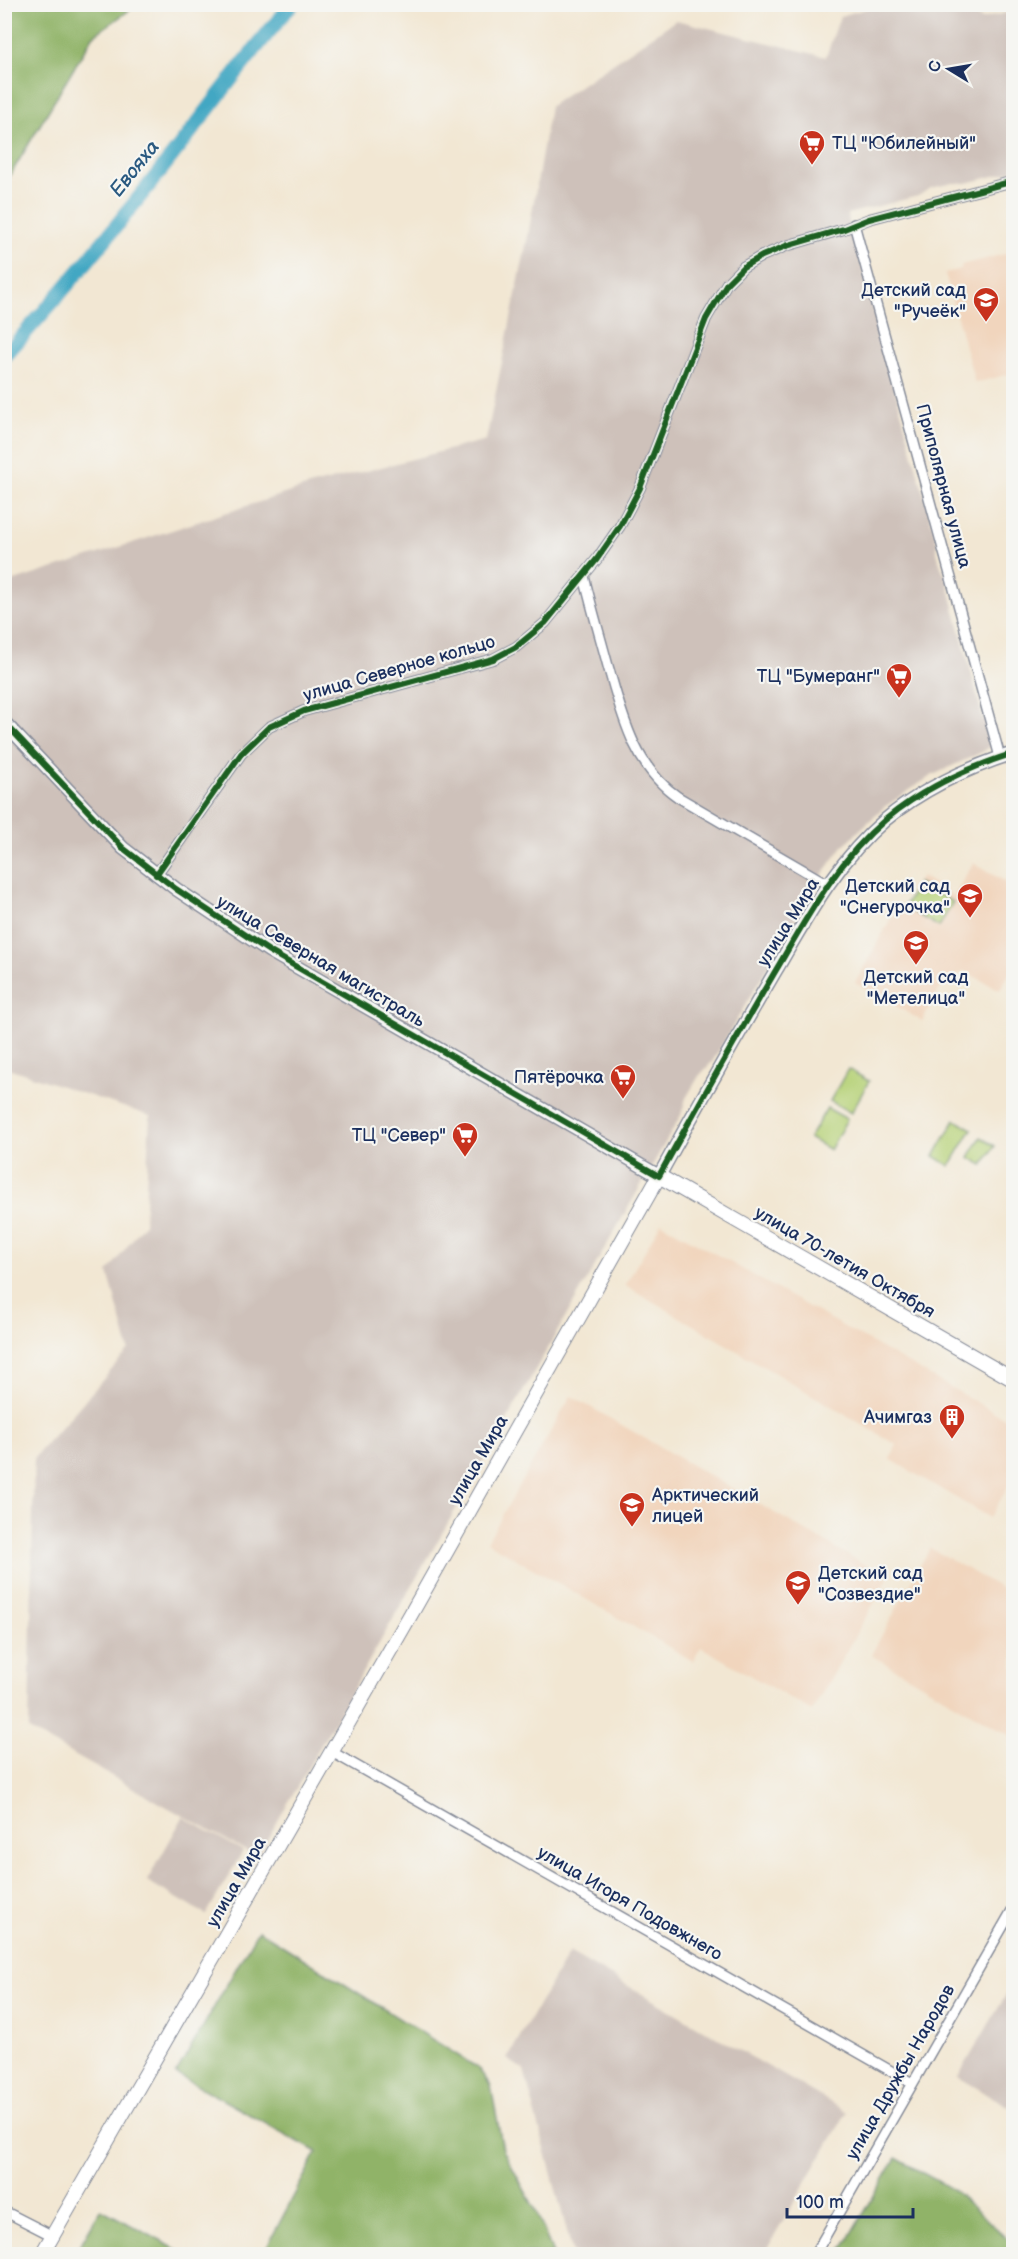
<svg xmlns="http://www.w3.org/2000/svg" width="1018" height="2259" viewBox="0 0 1018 2259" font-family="'Balsamiq Sans',sans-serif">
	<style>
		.built { fill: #f1d5bd }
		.industrial { fill: #cec1ba }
		.green { fill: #b6d177; stroke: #68806a; stroke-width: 1.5 }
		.forest { fill: #90b368; stroke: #567163; stroke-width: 1.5 }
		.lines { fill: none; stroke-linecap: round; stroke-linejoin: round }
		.river { stroke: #43a7c3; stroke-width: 15 }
		.minor-casing { stroke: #868b98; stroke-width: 12 }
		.tertiary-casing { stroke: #868b98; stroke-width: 15 }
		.secondary-casing { stroke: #868b98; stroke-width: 16 }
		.minor { stroke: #fff; stroke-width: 9 }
		.tertiary { stroke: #fff; stroke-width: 12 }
		.secondary { stroke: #fff; stroke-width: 14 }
		.cycleway-casing { stroke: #f6f6f2; stroke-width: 10 }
		.cycleway { stroke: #1b5e20; stroke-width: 6 }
		.labels { text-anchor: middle; stroke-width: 4.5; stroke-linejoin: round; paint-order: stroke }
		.poi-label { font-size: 18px; fill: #1b2f5e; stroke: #f6f6f2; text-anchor: end }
		.street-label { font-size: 18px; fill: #1b2f5e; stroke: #f6f6f2 }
		.water-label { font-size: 20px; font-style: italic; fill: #295981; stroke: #f6f6f2 }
	</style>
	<rect width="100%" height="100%" fill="#f6f6f2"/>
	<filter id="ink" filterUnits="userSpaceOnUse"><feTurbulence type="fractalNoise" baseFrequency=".0167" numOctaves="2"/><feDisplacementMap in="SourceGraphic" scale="12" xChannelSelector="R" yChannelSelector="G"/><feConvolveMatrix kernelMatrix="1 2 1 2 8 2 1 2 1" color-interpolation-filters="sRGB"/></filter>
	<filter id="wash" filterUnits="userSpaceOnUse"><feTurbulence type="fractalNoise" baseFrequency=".008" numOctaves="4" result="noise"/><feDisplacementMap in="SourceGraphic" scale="24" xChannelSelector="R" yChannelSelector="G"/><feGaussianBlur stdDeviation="1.35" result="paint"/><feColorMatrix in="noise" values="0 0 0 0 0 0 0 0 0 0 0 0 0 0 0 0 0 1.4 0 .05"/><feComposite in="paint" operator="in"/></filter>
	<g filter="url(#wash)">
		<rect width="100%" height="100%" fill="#f2e7d3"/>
		<!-- built -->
		<g class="built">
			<polygon points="1013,252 1013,373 975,383 945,273 962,269 961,265"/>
			<polygon points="973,863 1013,886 1013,967 1000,990 964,971 942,985 922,1021 855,983 899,904 904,907 921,876 954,896"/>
			<polygon points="661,1223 1013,1423 1013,1478 990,1518 890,1459 897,1445 625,1285"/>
			<polygon points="571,1396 888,1578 812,1711 701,1647 693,1661 487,1542"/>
			<polygon points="930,1548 1013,1595 1013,1737 871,1655"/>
		</g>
		<!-- industrial -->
		<g class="industrial">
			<polygon points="879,5 953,5 982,19 1013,11 1013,171 967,183 953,183 931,188 918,196 847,214 937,543 937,553 941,567 946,577 990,745 984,751 931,776 884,807 843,846 813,888 712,1062 699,1076 686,1098 681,1115 257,1857 29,1730 34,1458 129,1350 108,1272 144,1224 150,1116 5,1067 5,584 312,485 486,440 528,236 550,106 676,20 826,57 840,16"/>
			<polygon points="183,1817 243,1851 206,1915 147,1881"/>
			<polygon points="569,1952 847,2112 764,2254 573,2254 524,2070 507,2059"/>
			<polygon points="1013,1983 1013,2109 958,2077"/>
		</g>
		<!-- green -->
		<g class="green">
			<polygon points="918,883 953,902 939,927 904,907"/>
			<polygon points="848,1069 869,1081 851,1113 830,1101"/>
			<polygon points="827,1108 847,1119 830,1150 809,1138"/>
			<polygon points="955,1120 972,1129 950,1166 934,1156"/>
			<polygon points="981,1137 995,1146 983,1165 969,1157"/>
		</g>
		<!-- forest -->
		<g class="forest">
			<polygon points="5,4 137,5 93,36 5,184"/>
			<polygon points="258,1930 478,2068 491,2086 503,2150 536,2211 553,2254 263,2254 317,2152 176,2074"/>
			<polygon points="896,2158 952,2189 1013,2243 1013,2254 840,2254"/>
			<polygon points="101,2209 185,2254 75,2254"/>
		</g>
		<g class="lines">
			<!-- river -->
			<path class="river" d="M4 356C61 295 113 231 164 166 207 112 247 56 292 4"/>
		</g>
	</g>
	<g filter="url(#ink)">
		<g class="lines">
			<!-- minor casing -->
			<g class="minor-casing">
				<g id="minor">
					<polyline points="854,224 1000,757"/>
					<path d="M584 576C591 606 600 636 608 666 622 715 634 767 678 797L829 885"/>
					<polyline points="156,875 241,754 269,727 304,711 493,659 516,647 545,623 597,559 620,526 640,488 706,319 727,283 743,267 762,256 786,246 844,229 869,219 1014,181"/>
					<polyline points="332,1752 912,2083"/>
					<polyline points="4,2211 53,2236"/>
					<polyline points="815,2254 1014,1907"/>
				</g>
			</g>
			<!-- tertiary casing -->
			<g class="tertiary-casing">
				<path id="tertiary" d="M4 722 123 848 176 889 269 951 659 1176C697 1107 736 1038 776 970 807 917 837 861 885 820 922 789 967 768 1014 753"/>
			</g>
			<!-- secondary casing -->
			<g class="secondary-casing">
				<polyline id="secondary" points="42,2254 411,1614 659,1176 1014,1380"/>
			</g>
			<!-- minor -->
			<use href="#minor" class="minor"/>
			<!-- tertiary -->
			<use href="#tertiary" class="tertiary"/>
			<!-- secondary -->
			<use href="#secondary" class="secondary"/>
			<!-- cycleway casing -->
			<g class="cycleway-casing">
				<g id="cycleway">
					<path d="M4 722 123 848 176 889 269 951 659 1176C697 1107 736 1038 776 970 807 917 837 861 885 820 922 789 967 768 1014 753"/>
					<polyline points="156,875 241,754 269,727 304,711 493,659 516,647 545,623 597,559 620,526 640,488 706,319 727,283 743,267 762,256 786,246 844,229 869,219 1014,181"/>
				</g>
			</g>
			<!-- cycleway -->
			<use href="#cycleway" class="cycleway"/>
		</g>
	</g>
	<!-- icons -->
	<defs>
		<g id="supermarket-pin" transform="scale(1.35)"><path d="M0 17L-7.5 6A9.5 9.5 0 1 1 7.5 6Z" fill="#c8321e" stroke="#f6f6f2"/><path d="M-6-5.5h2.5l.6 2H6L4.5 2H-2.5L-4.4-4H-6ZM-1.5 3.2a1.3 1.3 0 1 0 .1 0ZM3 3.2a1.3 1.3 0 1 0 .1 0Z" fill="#fff"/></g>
		<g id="school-pin" transform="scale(1.35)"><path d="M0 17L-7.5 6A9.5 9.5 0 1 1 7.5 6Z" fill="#c8321e" stroke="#f6f6f2"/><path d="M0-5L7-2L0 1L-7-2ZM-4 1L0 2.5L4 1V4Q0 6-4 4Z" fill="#fff"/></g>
		<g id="building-pin" transform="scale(1.35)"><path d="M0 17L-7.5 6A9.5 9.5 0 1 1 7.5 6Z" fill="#c8321e" stroke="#f6f6f2"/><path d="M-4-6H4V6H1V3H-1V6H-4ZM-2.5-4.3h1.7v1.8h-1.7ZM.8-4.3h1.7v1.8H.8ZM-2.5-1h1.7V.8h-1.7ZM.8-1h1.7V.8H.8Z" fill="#fff"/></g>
	</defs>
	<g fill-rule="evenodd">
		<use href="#supermarket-pin" x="812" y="143"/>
		<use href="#school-pin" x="986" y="300"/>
		<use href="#supermarket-pin" x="899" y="676"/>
		<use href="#school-pin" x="970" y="896"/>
		<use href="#school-pin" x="916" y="943"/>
		<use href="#supermarket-pin" x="623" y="1077"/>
		<use href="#supermarket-pin" x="465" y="1135"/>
		<use href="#building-pin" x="952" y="1417"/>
		<use href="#school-pin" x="632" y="1505"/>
		<use href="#school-pin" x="798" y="1583"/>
	</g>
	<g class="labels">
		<!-- poi labels -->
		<g class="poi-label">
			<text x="832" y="149" text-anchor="start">ТЦ "Юбилейный"</text>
			<text x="966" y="296">Детский сад<tspan x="966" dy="21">"Ручеёк"</tspan></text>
			<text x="880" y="682">ТЦ "Бумеранг"</text>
			<text x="950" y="892">Детский сад<tspan x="950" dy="21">"Снегурочка"</tspan></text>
			<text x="916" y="983" text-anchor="middle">Детский сад<tspan x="916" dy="21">"Метелица"</tspan></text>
			<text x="604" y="1083">Пятёрочка</text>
			<text x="446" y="1141">ТЦ "Север"</text>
			<text x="932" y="1423">Ачимгаз</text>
			<text x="652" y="1501" text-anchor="start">Арктический<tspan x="652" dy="21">лицей</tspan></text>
			<text x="818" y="1579" text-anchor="start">Детский сад<tspan x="818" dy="21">"Созвездие"</tspan></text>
		</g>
		<!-- street labels -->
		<g class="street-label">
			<text transform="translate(944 486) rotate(75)" y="6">Приполярная улица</text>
			<text transform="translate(399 668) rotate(-16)" y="6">улица Северное кольцо</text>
			<text transform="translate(788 922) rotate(-58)" y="6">улица Мира</text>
			<text transform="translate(321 961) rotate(31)" y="6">улица Северная магистраль</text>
			<text transform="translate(845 1262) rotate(30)" y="6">улица 70-летия Октября</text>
			<text transform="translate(478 1460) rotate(-60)" y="6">улица Мира</text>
			<text transform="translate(236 1882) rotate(-60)" y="6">улица Мира</text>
			<text transform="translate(630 1903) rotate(30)" y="6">улица Игоря Подовжнего</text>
			<text transform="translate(900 2072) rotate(-60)" y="6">улица Дружбы Народов</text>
		</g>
		<!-- water labels -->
		<g class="water-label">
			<text transform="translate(134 168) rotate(-51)" y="7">Евояха</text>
		</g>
	</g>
	<!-- margin -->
	<rect width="1018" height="2259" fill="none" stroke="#f6f6f2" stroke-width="24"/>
	<!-- north arrow -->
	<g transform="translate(949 69) rotate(281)" stroke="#f6f6f2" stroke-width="4.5" paint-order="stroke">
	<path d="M0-4.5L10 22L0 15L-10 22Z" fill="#1b2f5e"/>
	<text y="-9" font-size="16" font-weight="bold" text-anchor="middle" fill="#1b2f5e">С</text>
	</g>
	<!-- scale -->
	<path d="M787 2208v9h126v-9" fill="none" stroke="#1b2f5e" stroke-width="3"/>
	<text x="796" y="2208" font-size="18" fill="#1b2f5e" stroke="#f6f6f2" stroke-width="4.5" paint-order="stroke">100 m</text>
</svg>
